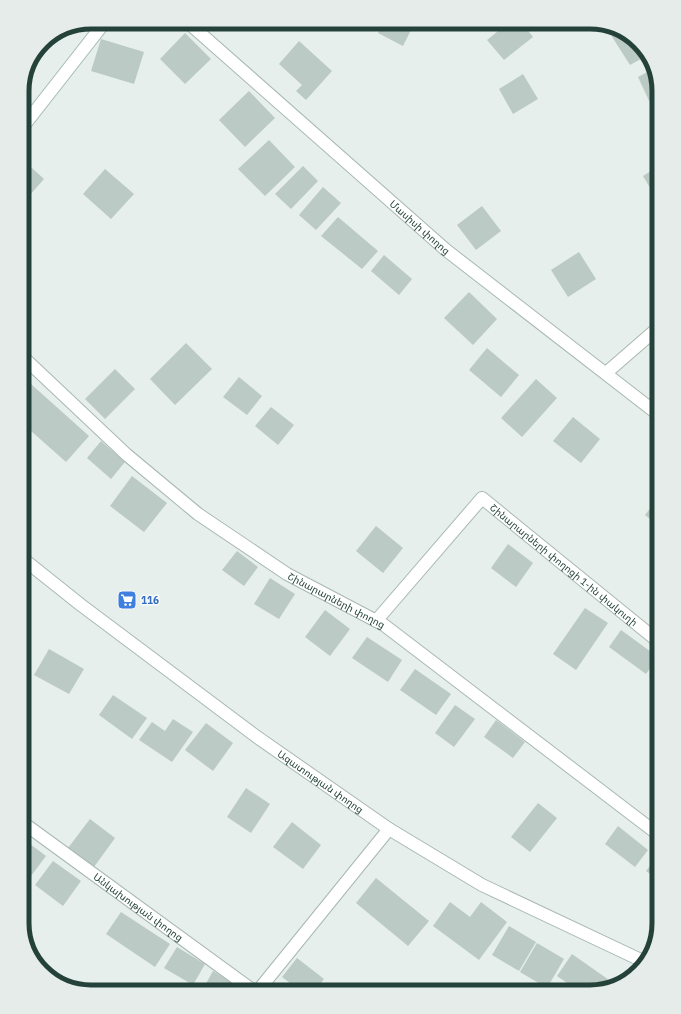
<svg xmlns="http://www.w3.org/2000/svg" width="681" height="1014" viewBox="0 0 681 1014" font-family="'IBM Plex Sans','Noto Sans Armenian',sans-serif">
	<style>
		.building { fill: #bbcac4 }
		.lines { fill: none; stroke-linecap: round; stroke-linejoin: round }
		.minor-casing { stroke: #a8b8b2; stroke-width: 14 }
		.tertiary-casing { stroke: #a8b8b2; stroke-width: 14 }
		.secondary-casing { stroke: #a4bbb3; stroke-width: 14 }
		.minor { stroke: #fff; stroke-width: 12 }
		.tertiary { stroke: #fff; stroke-width: 12 }
		.secondary { stroke: #fff; stroke-width: 12 }
		.labels { text-anchor: middle; stroke-width: 3; stroke-linejoin: round; paint-order: stroke }
		.street-label { font-size: 10px; fill: #24423a; stroke: #f7fbf9 }
		.shop-label { font-size: 10px; font-weight: bold; fill: #366cbe; stroke: #f7fbf9; text-anchor: start }
		.rim { fill: none; stroke: #24423a; stroke-width: 5 }
	</style>
	<rect width="100%" height="100%" fill="#e6efeb"/>
	<!-- building -->
	<g class="building">
		<polygon points="508,23 522,23 533,37 504,60 487,40"/>
		<polygon points="383,24 414,24 403,46 378,33"/>
		<polygon points="614,28 625,31 648,55 630,65 609,32"/>
		<polygon points="185,33 211,59 185,84 160,59"/>
		<polygon points="101,39 144,52 134,84 91,71"/>
		<polygon points="299,41 332,71 306,100 296,91 302,85 279,64"/>
		<polygon points="653,69 659,91 659,101 651,105 638,77"/>
		<polygon points="523,74 538,99 513,114 499,89"/>
		<polygon points="249,91 275,118 245,147 219,120"/>
		<polygon points="269,140 295,167 265,196 238,169"/>
		<polygon points="22,159 44,179 22,204"/>
		<polygon points="303,166 318,181 291,209 275,194"/>
		<polygon points="659,166 659,203 643,176"/>
		<polygon points="105,169 134,194 111,219 83,194"/>
		<polygon points="323,187 341,203 316,230 299,215"/>
		<polygon points="482,206 501,231 476,250 457,225"/>
		<polygon points="338,217 378,251 362,269 321,236"/>
		<polygon points="579,252 596,279 568,297 551,270"/>
		<polygon points="384,255 412,279 399,295 371,271"/>
		<polygon points="469,292 497,319 473,345 444,318"/>
		<polygon points="186,343 212,369 175,405 150,379"/>
		<polygon points="487,348 519,375 501,397 469,370"/>
		<polygon points="115,369 135,389 105,419 85,399"/>
		<polygon points="22,376 89,436 66,462 22,423"/>
		<polygon points="239,377 262,396 247,415 223,397"/>
		<polygon points="536,379 557,398 522,437 501,418"/>
		<polygon points="271,407 294,425 278,445 255,426"/>
		<polygon points="573,417 600,439 581,463 553,441"/>
		<polygon points="101,441 125,462 111,479 87,458"/>
		<polygon points="132,476 167,503 144,532 110,506"/>
		<polygon points="659,497 659,526 645,515"/>
		<polygon points="376,526 403,548 383,573 356,551"/>
		<polygon points="508,544 533,563 516,587 491,568"/>
		<polygon points="237,551 258,567 244,586 222,570"/>
		<polygon points="270,578 295,594 279,619 254,604"/>
		<polygon points="585,608 608,623 576,670 553,654"/>
		<polygon points="325,610 350,629 330,656 305,637"/>
		<polygon points="621,630 658,657 646,674 609,647"/>
		<polygon points="367,637 402,660 388,682 352,658"/>
		<polygon points="22,642 29,647 22,657"/>
		<polygon points="49,649 84,669 69,694 34,675"/>
		<polygon points="659,662 659,683 649,676"/>
		<polygon points="415,669 451,694 436,715 400,690"/>
		<polygon points="113,695 147,718 132,739 99,715"/>
		<polygon points="455,705 475,719 454,747 435,733"/>
		<polygon points="173,719 193,732 172,762 139,740 152,722 165,731"/>
		<polygon points="496,720 525,742 513,758 484,737"/>
		<polygon points="206,723 233,743 213,771 185,750"/>
		<polygon points="246,788 270,804 251,833 227,817"/>
		<polygon points="538,803 557,818 530,852 511,837"/>
		<polygon points="90,819 115,838 94,867 68,848"/>
		<polygon points="292,822 321,845 303,869 273,847"/>
		<polygon points="618,826 648,850 635,867 605,844"/>
		<polygon points="22,838 46,856 28,880 22,876"/>
		<polygon points="659,854 659,880 646,871"/>
		<polygon points="53,861 81,881 63,906 35,885"/>
		<polygon points="376,878 429,921 408,946 356,903"/>
		<polygon points="450,902 470,917 481,902 507,922 479,960 433,926"/>
		<polygon points="121,912 170,944 155,967 106,934"/>
		<polygon points="509,926 536,942 519,971 492,955"/>
		<polygon points="537,943 564,959 547,988 520,972"/>
		<polygon points="177,947 205,964 193,985 164,968"/>
		<polygon points="572,954 609,980 603,989 590,992 580,992 557,976"/>
		<polygon points="297,958 324,979 314,992 302,992 282,977"/>
		<polygon points="213,971 234,984 229,992 207,992 203,989"/>
	</g>
	<g class="lines">
		<!-- minor casing -->
		<g class="minor-casing">
			<g id="minor">
				<path id="s1" d="M192 26 446 250 659 415"/>
				<path id="s2" d="M22 356 127 455 198 514 287 574 384 625 659 835"/>
				<polyline points="606,373 659,327"/>
				<path id="s3" d="M376 621 482 498 659 642"/>
				<path id="s4" d="M22 822 255 992"/>
				<polyline points="257,992 389,829"/>
			</g>
		</g>
		<!-- tertiary casing -->
		<g class="tertiary-casing">
			<g id="tertiary">
				<path id="s5" d="M22 558 81 605 257 737 389 829 482 885 645 962"/>
			</g>
		</g>
		<!-- secondary casing -->
		<g class="secondary-casing">
			<polyline id="secondary" points="22,128 101,27"/>
		</g>
		<!-- minor -->
		<use href="#minor" class="minor"/>
		<!-- tertiary -->
		<use href="#tertiary" class="tertiary"/>
		<!-- secondary -->
		<use href="#secondary" class="secondary"/>
	</g>
	<!-- icons -->
	<defs>
		<g id="supermarket-square" transform="scale(1)"><rect x="-9" y="-9" width="18" height="18" rx="4" fill="#3f7fe0" stroke="#f7fbf9"/><path d="M-6-5.5h2.5l.6 2H6L4.5 2H-2.5L-4.4-4H-6ZM-1.5 3.2a1.3 1.3 0 1 0 .1 0ZM3 3.2a1.3 1.3 0 1 0 .1 0Z" fill="#fff"/></g>
	</defs>
	<g fill-rule="evenodd">
		<use href="#supermarket-square" x="127" y="600"/>
	</g>
	<g class="labels">
		<!-- street labels -->
		<g class="street-label">
			<text dy="4" stroke="none"><textPath href="#s1" startOffset="304">Մասիսի փողոց</textPath></text>
			<text dy="4" stroke="none"><textPath href="#s3" startOffset="268">Շինարարների փողոցի 1-ին փակուղի</textPath></text>
			<text dy="4" stroke="none"><textPath href="#s2" startOffset="400">Շինարարների փողոց</textPath></text>
			<text dy="4" stroke="none"><textPath href="#s5" startOffset="373">Ազատության փողոց</textPath></text>
			<text dy="4" stroke="none"><textPath href="#s4" startOffset="144">Անկախության փողոց</textPath></text>
		</g>
		<!-- shop labels -->
		<g class="shop-label">
			<text x="141" y="604">116</text>
		</g>
	</g>
	<!-- crop -->
	<path d="M0 0H681V1014H0ZM91 29H590A62 62 0 0 1 652 91V923A62 62 0 0 1 590 985H91A62 62 0 0 1 29 923V91A62 62 0 0 1 91 29Z" fill="#e6ecea" fill-rule="evenodd"/>
	<path class="rim" d="M91 29H590A62 62 0 0 1 652 91V923A62 62 0 0 1 590 985H91A62 62 0 0 1 29 923V91A62 62 0 0 1 91 29Z"/>
</svg>
